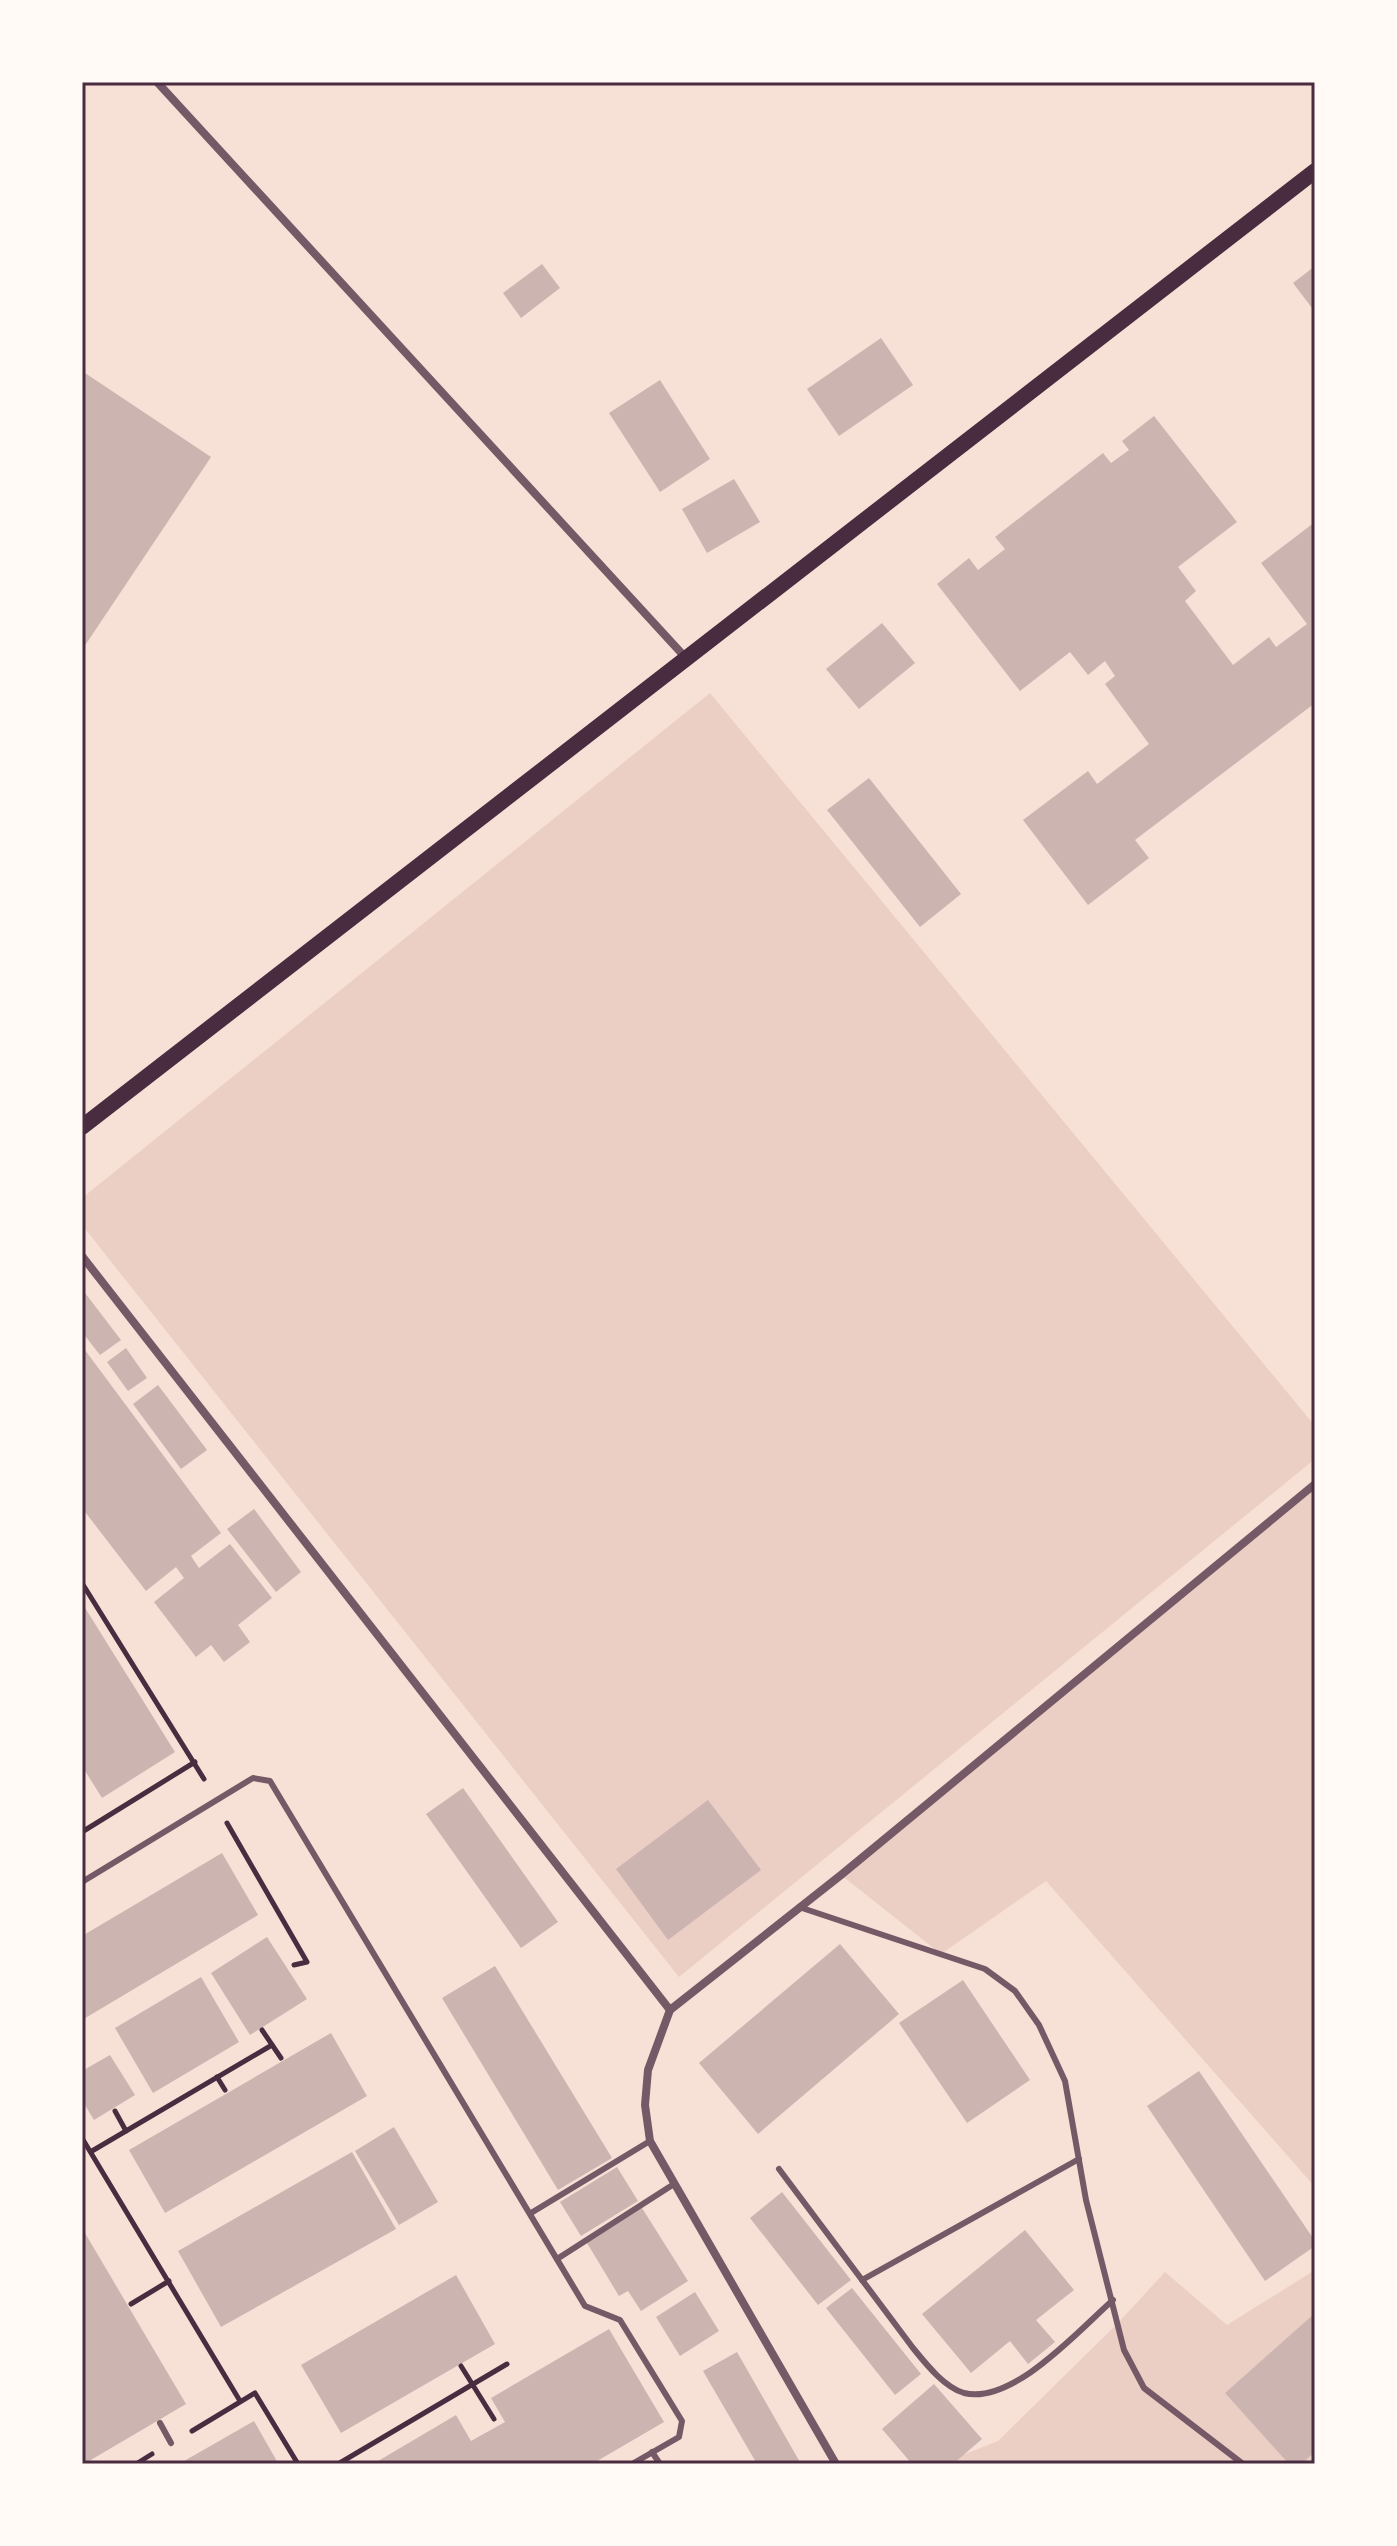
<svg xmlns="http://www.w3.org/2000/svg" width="1397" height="2546" viewBox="0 0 1397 2546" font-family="'Noto Sans',sans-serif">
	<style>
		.green { fill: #ebcfc5 }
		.building { fill: #ccb4b1 }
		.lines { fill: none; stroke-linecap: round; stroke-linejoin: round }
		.path { stroke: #4a2c40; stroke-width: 5 }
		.service { stroke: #755966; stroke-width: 6 }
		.minor { stroke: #755966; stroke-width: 8 }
		.secondary { stroke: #4a2c40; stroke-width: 16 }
		.neatline { fill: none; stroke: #4a2c40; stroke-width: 3 }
	</style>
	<rect width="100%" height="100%" fill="#f7e1d7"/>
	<!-- green -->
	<g class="green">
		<polygon points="710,693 1315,1426 1315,1459 679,1977 82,1225 82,1198"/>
		<polygon points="1315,1484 1315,2187 1046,1881 941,1954 841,1875"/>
		<polygon points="1315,2270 1315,2464 940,2464 998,2441 1118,2323 1165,2272 1227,2325"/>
	</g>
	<!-- building -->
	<g class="building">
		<polygon points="542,264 560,288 521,318 503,293"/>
		<polygon points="1315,266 1315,312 1293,283"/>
		<polygon points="881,338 913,385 839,436 807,389"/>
		<polygon points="82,371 211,457 82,650"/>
		<polygon points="660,380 710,459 660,492 609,413"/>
		<polygon points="1154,416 1237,522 1178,567 1196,591 1185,601 1233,665 1269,637 1276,647 1307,624 1261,563 1315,522 1315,703 1135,840 1149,858 1088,905 1023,820 1088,771 1097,784 1149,744 1105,684 1115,676 1105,661 1088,675 1070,652 1020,691 937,584 969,558 978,570 1005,549 995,537 1103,453 1111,463 1129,450 1122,441"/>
		<polygon points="734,479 760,522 707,553 682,509"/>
		<polygon points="882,623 915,663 859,709 826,669"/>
		<polygon points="869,778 961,894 920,927 827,810"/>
		<polygon points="82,1289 121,1340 100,1355 82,1332"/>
		<polygon points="82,1346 221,1533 191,1556 199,1568 230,1544 272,1598 238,1625 250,1642 224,1662 211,1645 196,1657 154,1602 184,1578 176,1567 146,1591 82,1508"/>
		<polygon points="126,1348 147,1378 128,1391 107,1362"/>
		<polygon points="158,1385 207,1450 181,1469 133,1404"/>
		<polygon points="254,1509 301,1572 276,1592 227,1529"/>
		<polygon points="82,1603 175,1752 102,1798 82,1766"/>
		<polygon points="463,1788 558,1922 521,1948 426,1814"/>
		<polygon points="708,1800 761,1870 668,1940 616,1869"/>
		<polygon points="222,1853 258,1915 82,2020 82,1936"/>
		<polygon points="267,1937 307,1999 250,2035 211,1973"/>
		<polygon points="840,1944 899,2014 758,2134 699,2063"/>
		<polygon points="495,1966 612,2158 558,2190 442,1998"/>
		<polygon points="201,1977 239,2042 153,2093 115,2028"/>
		<polygon points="963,1980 1030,2080 967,2123 899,2023"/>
		<polygon points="331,2033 367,2096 165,2213 129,2150"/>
		<polygon points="110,2055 135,2095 94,2120 82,2100 82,2071"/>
		<polygon points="1199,2071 1315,2241 1315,2246 1265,2281 1147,2106"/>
		<polygon points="394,2127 438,2202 399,2225 355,2151"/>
		<polygon points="352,2152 396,2229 221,2327 178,2251"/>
		<polygon points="617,2167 638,2201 581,2236 560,2202"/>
		<polygon points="782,2192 851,2280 818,2305 750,2218"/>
		<polygon points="642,2208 688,2281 641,2311 628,2291 619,2296 587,2243"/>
		<polygon points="82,2228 186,2404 84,2464 82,2461"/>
		<polygon points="1025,2230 1074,2290 1036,2320 1055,2342 1028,2364 1010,2341 971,2373 922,2314"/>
		<polygon points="456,2275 495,2344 341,2433 301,2365"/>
		<polygon points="852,2288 921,2374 895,2395 826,2308"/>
		<polygon points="695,2292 719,2331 680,2356 656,2317"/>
		<polygon points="1315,2313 1315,2452 1301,2464 1289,2464 1225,2393"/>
		<polygon points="609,2329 664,2422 592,2464 373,2464 456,2415 471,2441 505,2422 491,2398"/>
		<polygon points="737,2352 801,2464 757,2464 703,2371"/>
		<polygon points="934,2384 982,2439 953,2464 912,2464 882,2429"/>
		<polygon points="254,2421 278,2463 179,2464"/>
	</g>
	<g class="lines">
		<!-- path -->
		<g class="path">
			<polyline points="82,1583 204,1779"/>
			<polyline points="227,1823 307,1962 294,1965"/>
			<polyline points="82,1832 195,1762"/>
			<polyline points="262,2030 281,2058"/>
			<polyline points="217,2077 225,2090"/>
			<polyline points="115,2111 126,2131"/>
			<polyline points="82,2138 240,2401"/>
			<polyline points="92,2151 272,2045"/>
			<polyline points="131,2304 169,2281"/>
			<polyline points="461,2366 494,2419"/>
			<polyline points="192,2431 255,2393 298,2464"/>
			<polyline points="136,2464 152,2454"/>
			<polyline points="338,2464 507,2364"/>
		</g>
		<!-- service -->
		<g class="service">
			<polyline points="82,1882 253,1778 270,1781 585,2306 620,2320 682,2421 679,2437 632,2464"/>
			<polyline points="799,1907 985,1969 1015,1991 1039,2025 1065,2081 1086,2200 1124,2350 1144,2388 1243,2464"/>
			<path d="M779 2169 913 2348C926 2364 944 2387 964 2393 1013 2405 1079 2330 1113 2300"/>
			<polyline points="531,2213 650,2141"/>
			<polyline points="557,2259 674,2184"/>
			<polyline points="862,2280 1079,2159"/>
			<polyline points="160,2423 171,2443"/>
			<polyline points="652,2452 660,2464"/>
		</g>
		<!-- minor -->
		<g class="minor">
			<polyline points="157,82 685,657"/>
			<polyline points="82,1256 670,2010"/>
			<polyline points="836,2464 650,2141 645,2105 648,2070 670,2010 841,1875 1315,1484"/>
		</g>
		<!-- secondary -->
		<polyline class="secondary" points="82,1127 1315,171"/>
	</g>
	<!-- border -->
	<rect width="1397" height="2546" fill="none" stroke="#fffaf5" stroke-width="168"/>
	<rect x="84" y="84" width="1229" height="2378" class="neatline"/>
</svg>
